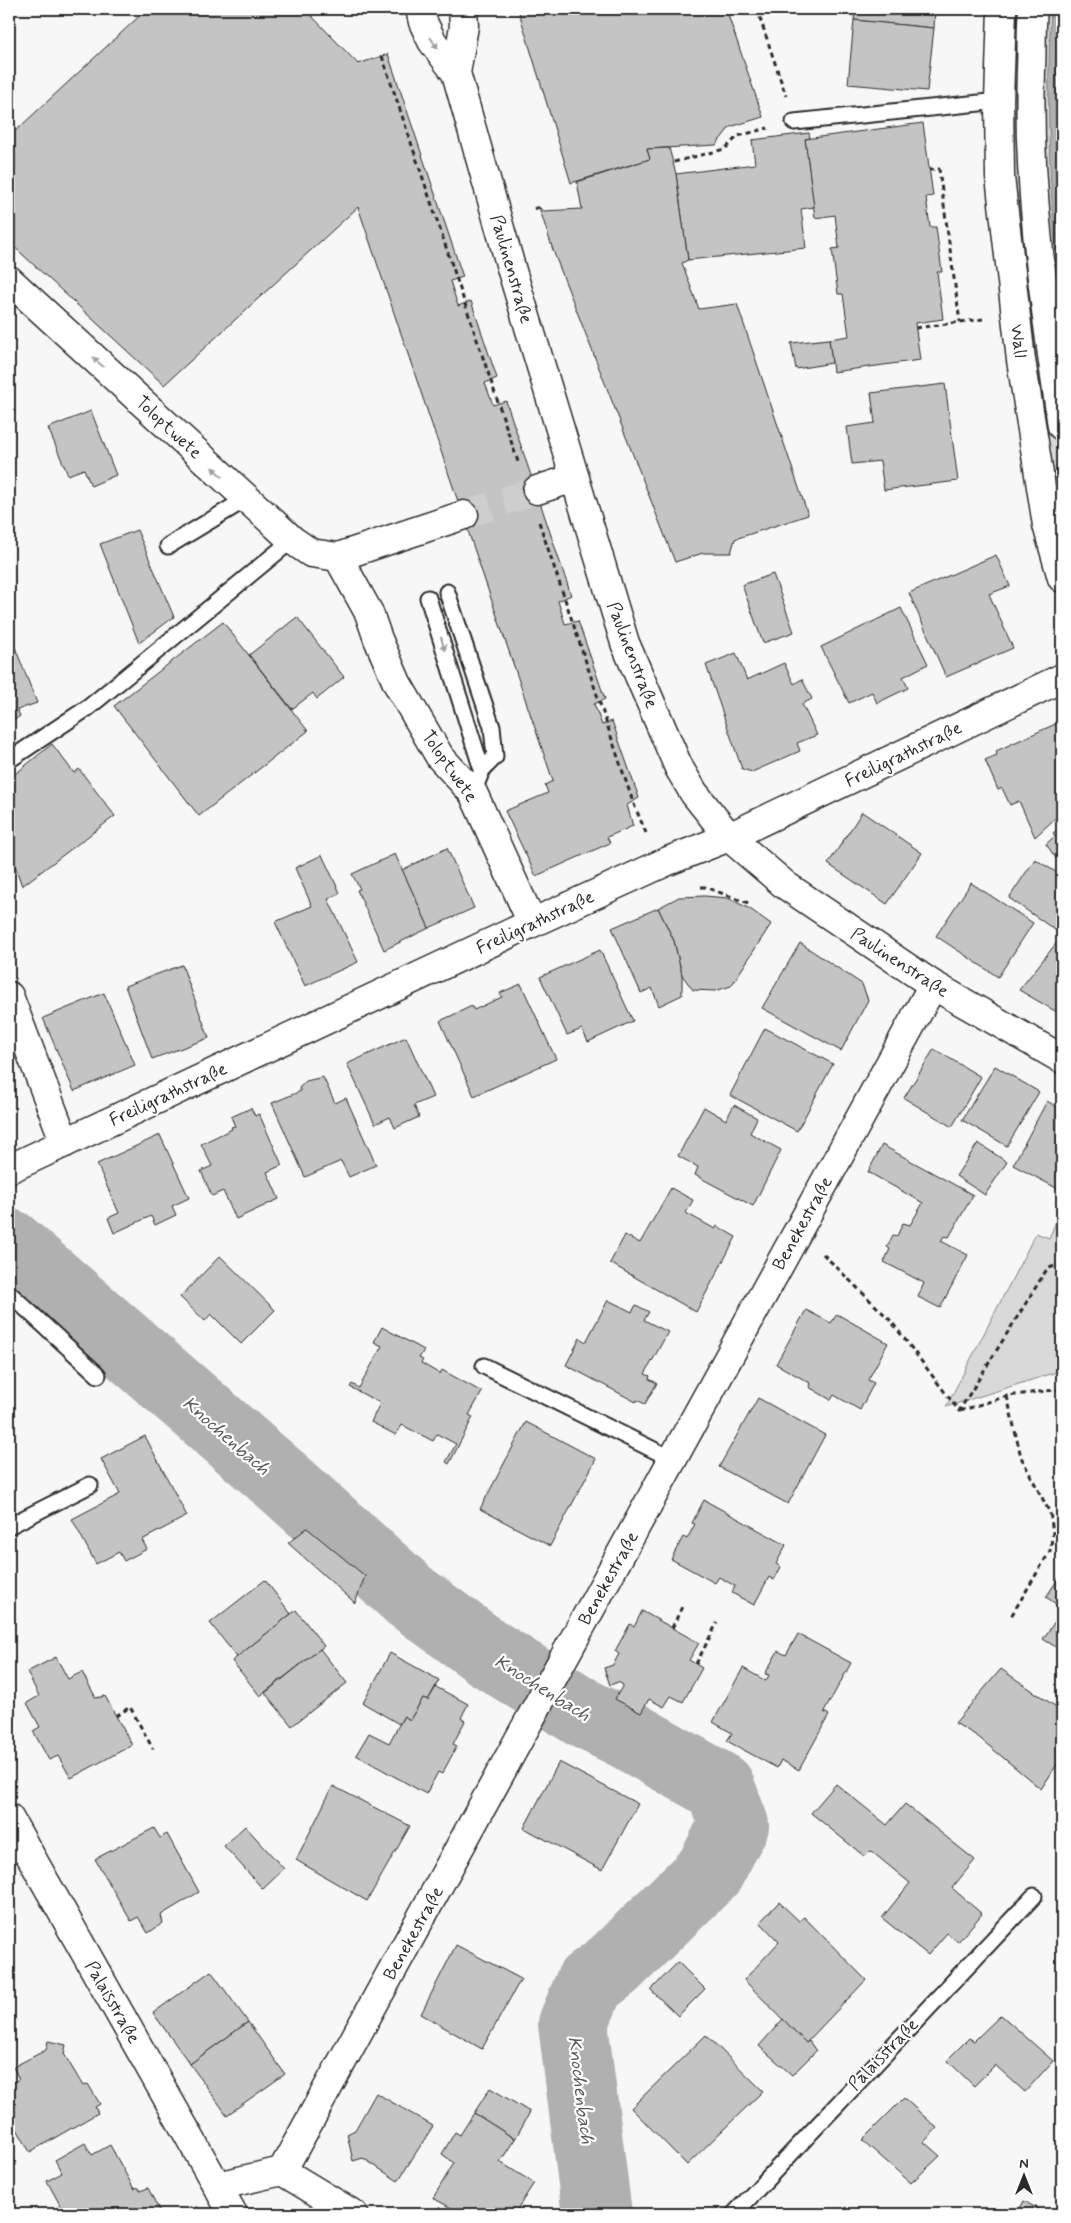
<svg xmlns="http://www.w3.org/2000/svg" width="1071" height="2223" viewBox="0 0 1071 2223" font-family="Mynerve,sans-serif">
	<style>
		.green { fill: #d9d9d9; stroke: #828282 }
		.water { fill: #b0b0b0; stroke: #7b7b7b }
		.lines { fill: none; stroke-linecap: round; stroke-linejoin: round }
		.river { stroke: #b0b0b0; stroke-width: 70 }
		.building { fill: #c4c4c4; stroke: #2b2b2b }
		.street-tunnel { stroke: #cecece; stroke-width: 28; stroke-dasharray: 28 14; stroke-linecap: butt }
		.lane-casing { stroke: #2b2b2b; stroke-width: 19 }
		.street-casing { stroke: #2b2b2b; stroke-width: 31 }
		.secondary-casing { stroke: #2b2b2b; stroke-width: 31 }
		.path { stroke: #2b2b2b; stroke-width: 3; stroke-dasharray: 5 4; stroke-linecap: butt }
		.lane { stroke: #fff; stroke-width: 15 }
		.street { stroke: #fff; stroke-width: 28 }
		.secondary { stroke: #fff; stroke-width: 28 }
		.oneway { fill: #a0a0a0 }
		.labels { text-anchor: middle; stroke-width: 4.5; stroke-linejoin: round; paint-order: stroke }
		.street-label { font-size: 18px; fill: #2b2b2b; stroke: #fff }
		.water-label { font-size: 19px; font-style: italic; fill: #5a5a5a; stroke: #fff }
	</style>
	<rect width="100%" height="100%" fill="#f7f7f7"/>
	<filter id="ink" filterUnits="userSpaceOnUse"><feTurbulence type="fractalNoise" baseFrequency=".02" numOctaves="2"/><feDisplacementMap in="SourceGraphic" scale="10" xChannelSelector="R" yChannelSelector="G"/><feConvolveMatrix kernelMatrix="1 2 1 2 8 2 1 2 1" color-interpolation-filters="sRGB"/></filter>
	<g filter="url(#ink)">
		<!-- green -->
		<g class="green">
			<polygon points="1011,9 1062,9 1062,540 1058,527 1011,192"/>
			<polygon points="1059,1215 1062,1215 1062,1366 1060,1371 946,1407 1036,1233 1049,1238"/>
		</g>
		<!-- water -->
		<path class="water" d="M1051 9H1062V303C1049 206 1046 107 1051 9Z"/>
		<g class="lines">
			<!-- river -->
			<polyline class="river" points="9,1244 289,1487 411,1597 488,1653 585,1714 626,1734 720,1787 734,1825 710,1871 614,1965 590,1983 573,2024 597,2214"/>
		</g>
		<!-- building -->
		<g class="building">
			<polygon points="147,9 305,9 358,64 388,54 463,277 450,281 458,306 471,301 497,378 485,383 493,405 506,401 571,595 558,601 565,624 578,621 605,699 594,704 602,725 612,721 639,798 627,805 633,826 607,837 610,843 536,876 505,811 548,793 545,785 553,781 358,207 164,385 9,242 9,137"/>
			<polygon points="518,9 726,9 763,117 730,127 716,145 647,149 650,159 571,183"/>
			<polygon points="855,9 935,9 934,28 854,20"/>
			<polygon points="854,20 934,28 927,91 848,84"/>
			<polygon points="923,123 933,196 926,197 930,227 936,227 942,272 937,272 943,319 915,323 920,360 833,372 829,339 849,336 843,294 838,294 832,249 839,248 835,215 815,218 805,139"/>
			<polygon points="809,133 810,138 805,139 814,207 801,209 806,248 688,260 676,174 755,164 752,140"/>
			<polygon points="669,148 676,174 688,260 682,263 699,309 737,304 808,515 735,539 731,553 703,553 675,562 554,253 539,207 543,211 582,209 577,182 650,159 647,149"/>
			<polygon points="829,339 832,363 796,369 791,343"/>
			<polygon points="945,384 958,481 884,490 880,461 852,464 847,427 875,423 871,393"/>
			<polygon points="91,411 116,475 91,486 84,469 68,475 48,428"/>
			<polygon points="137,530 174,617 139,643 100,544"/>
			<polygon points="996,555 1010,586 989,594 1013,648 946,677 909,593"/>
			<polygon points="773,574 794,632 763,643 742,585"/>
			<polygon points="901,608 928,664 903,677 908,688 877,703 872,692 849,703 821,647"/>
			<polygon points="297,617 344,677 317,699 313,693 292,709 249,655"/>
			<polygon points="223,622 308,731 199,816 114,706"/>
			<polygon points="9,631 16,650 9,653"/>
			<polygon points="16,650 37,703 17,710 20,716 9,724 9,653"/>
			<polygon points="736,653 747,680 784,663 794,684 802,679 812,699 802,704 817,735 797,743 800,751 752,772 742,769 706,665"/>
			<polygon points="1062,721 1062,812 1035,837 1019,801 1010,805 1002,788 998,790 985,760 997,755 996,751"/>
			<polygon points="52,744 74,773 79,769 115,816 22,886 9,848 9,779"/>
			<polygon points="862,812 922,853 887,904 828,864"/>
			<polygon points="1062,826 1062,867 1046,844 1055,836 1053,833"/>
			<polygon points="447,848 474,908 429,928 402,870"/>
			<polygon points="395,854 429,928 384,950 357,890 360,889 352,874"/>
			<polygon points="322,855 340,893 328,899 358,962 305,986 275,922 312,906 295,868"/>
			<polygon points="1035,859 1062,876 1062,927 1058,932 1009,898"/>
			<polygon points="971,883 1033,923 998,977 936,936"/>
			<polygon points="705,896 728,898 750,909 771,924 731,986 715,991 693,990 682,975 674,941 658,908 679,897"/>
			<polygon points="658,908 674,941 682,975 682,995 659,1006 652,988 641,993 612,928"/>
			<polygon points="1062,936 1062,1015 1019,990"/>
			<polygon points="800,943 862,984 868,1000 841,1051 762,1008"/>
			<polygon points="600,950 633,1021 588,1042 582,1029 567,1035 540,977"/>
			<polygon points="182,965 209,1038 152,1059 125,986"/>
			<polygon points="521,984 556,1059 474,1096 440,1021 472,1006 474,1010 502,997 500,993"/>
			<polygon points="104,993 135,1065 74,1091 43,1018"/>
			<polygon points="765,1028 833,1064 797,1131 730,1095"/>
			<polygon points="406,1037 433,1097 414,1105 419,1117 395,1128 390,1117 375,1124 347,1064"/>
			<polygon points="934,1049 981,1077 952,1127 904,1098"/>
			<polygon points="995,1066 1039,1092 1007,1146 962,1120"/>
			<polygon points="323,1077 335,1103 346,1098 376,1165 349,1177 341,1161 305,1177 272,1103 301,1091 299,1088 306,1081"/>
			<polygon points="1047,1101 1062,1110 1062,1191 1013,1165"/>
			<polygon points="734,1105 757,1118 750,1133 781,1150 753,1206 695,1175 698,1167 678,1156 704,1107 726,1120"/>
			<polygon points="251,1108 255,1116 259,1114 282,1165 267,1172 279,1199 236,1219 223,1191 212,1196 201,1171 212,1166 201,1144 232,1129 231,1127 235,1126 231,1117"/>
			<polygon points="160,1135 189,1198 172,1206 176,1215 155,1225 151,1216 114,1233 108,1218 119,1213 97,1164"/>
			<polygon points="978,1143 1007,1162 985,1195 956,1176"/>
			<polygon points="882,1145 973,1195 949,1237 944,1236 941,1241 968,1255 940,1308 918,1297 924,1283 884,1262 890,1249 887,1247 893,1235 897,1236 903,1223 910,1225 923,1203 868,1172"/>
			<polygon points="671,1188 693,1200 686,1213 715,1229 717,1226 736,1237 696,1312 610,1263 625,1235 640,1243"/>
			<polygon points="220,1256 275,1310 241,1344 211,1314 205,1321 180,1297"/>
			<polygon points="608,1300 632,1312 636,1305 649,1312 644,1320 668,1332 645,1374 650,1376 649,1379 657,1383 645,1404 637,1400 636,1402 566,1365 580,1338 586,1342"/>
			<polygon points="806,1310 831,1323 837,1314 888,1343 868,1380 874,1383 860,1410 834,1395 831,1400 809,1387 810,1383 776,1364"/>
			<polygon points="382,1327 424,1350 419,1358 423,1360 421,1363 440,1374 442,1370 482,1392 469,1415 473,1417 449,1464 446,1462 456,1444 437,1434 433,1441 402,1425 396,1435 371,1422 380,1403 350,1387 352,1384 359,1388 382,1346 374,1342"/>
			<polygon points="758,1398 825,1435 788,1504 719,1467"/>
			<polygon points="526,1422 596,1459 550,1546 480,1509"/>
			<polygon points="145,1436 187,1516 142,1540 147,1549 124,1561 119,1552 96,1564 72,1519 120,1494 101,1459"/>
			<polygon points="704,1500 786,1545 776,1564 781,1567 774,1580 769,1577 754,1605 732,1593 735,1586 719,1577 715,1583 671,1559 683,1537 687,1539 695,1524 692,1523"/>
			<polygon points="307,1528 365,1576 355,1603 288,1543"/>
			<polygon points="1062,1573 1062,1608 1046,1597"/>
			<polygon points="265,1580 291,1614 237,1657 210,1623"/>
			<polygon points="296,1610 324,1646 260,1696 232,1661"/>
			<polygon points="642,1611 699,1643 689,1660 702,1668 683,1702 671,1696 664,1707 649,1699 641,1713 615,1699 623,1685 618,1682 610,1685 604,1668 613,1665 619,1654 615,1651 630,1624 634,1627"/>
			<polygon points="1062,1611 1062,1651 1043,1639"/>
			<polygon points="798,1634 851,1663 824,1712 829,1715 799,1770 781,1760 777,1768 727,1741 732,1733 713,1722 743,1668 766,1681 769,1675 765,1674 778,1651 786,1655"/>
			<polygon points="320,1649 347,1683 292,1726 265,1693"/>
			<polygon points="390,1653 439,1680 428,1700 423,1698 410,1720 404,1716 399,1724 363,1703"/>
			<polygon points="56,1657 68,1679 82,1672 96,1698 105,1696 132,1745 71,1778 58,1756 49,1760 33,1731 40,1727 27,1703 39,1696 27,1672"/>
			<polygon points="1001,1669 1062,1711 1062,1757 1041,1789 977,1736 955,1723"/>
			<polygon points="436,1687 468,1704 461,1718 465,1721 453,1744 457,1746 442,1774 438,1772 426,1794 356,1755 369,1733 389,1743 404,1716 410,1720 423,1698 428,1700"/>
			<polygon points="559,1762 638,1804 602,1870 524,1828"/>
			<polygon points="836,1784 887,1825 905,1804 975,1860 952,1888 982,1914 958,1942 947,1933 928,1955 882,1918 910,1883 871,1851 864,1856 811,1813"/>
			<polygon points="333,1786 410,1826 367,1901 296,1860"/>
			<polygon points="245,1826 284,1869 263,1889 224,1846"/>
			<polygon points="154,1828 160,1838 167,1834 199,1892 161,1915 163,1923 148,1933 138,1917 131,1921 95,1859"/>
			<polygon points="779,1902 799,1921 804,1917 866,1980 806,2043 744,1980 779,1942 760,1922"/>
			<polygon points="456,1945 521,1979 482,2049 421,2014"/>
			<polygon points="678,1962 705,1989 678,2016 651,1990"/>
			<polygon points="211,1971 248,2022 190,2064 153,2013"/>
			<polygon points="1001,2015 1053,2061 1025,2092 995,2065 974,2086 947,2060 969,2038 974,2041"/>
			<polygon points="783,2019 806,2043 809,2041 816,2051 792,2075 759,2046"/>
			<polygon points="248,2022 285,2074 227,2115 190,2064"/>
			<polygon points="706,2035 763,2091 687,2165 631,2108"/>
			<polygon points="48,2041 66,2045 64,2054 83,2086 88,2084 100,2104 95,2107 98,2113 30,2152 9,2115 9,2085 19,2079 13,2067 46,2050"/>
			<polygon points="490,2088 530,2112 515,2139 474,2113"/>
			<polygon points="376,2093 433,2126 398,2181 363,2158 353,2161 347,2134 355,2130"/>
			<polygon points="904,2098 937,2128 924,2142 940,2156 911,2183 862,2140"/>
			<polygon points="474,2113 515,2139 500,2162 534,2183 514,2214 462,2214 433,2198 454,2163 442,2154 455,2132 460,2135"/>
			<polygon points="85,2143 92,2155 110,2145 134,2189 138,2187 140,2191 148,2188 161,2214 65,2214 47,2181 62,2173 55,2160"/>
			<polygon points="1024,2201 1047,2214 1017,2214"/>
		</g>
		<g class="lines">
			<!-- street-tunnel -->
			<polyline class="street-tunnel" points="464,515 537,490"/>
			<!-- lane casing -->
			<g class="lane-casing">
				<g id="lane">
					<polyline points="794,122 999,101"/>
					<polyline points="168,546 236,505 245,498"/>
					<polyline points="447,592 492,727 495,757 482,770 473,793"/>
					<polyline points="428,598 482,770"/>
					<polyline points="9,760 89,707 292,540"/>
					<polyline points="9,1293 98,1375"/>
					<polyline points="484,1366 672,1459"/>
					<polyline points="9,1526 90,1485"/>
					<polyline points="9,1856 25,1848"/>
					<polyline points="734,2214 1034,1896"/>
				</g>
			</g>
			<!-- street casing -->
			<g class="street-casing">
				<g id="street">
					<polyline points="1002,9 999,101 1000,177 1021,360 1047,525 1062,578"/>
					<path d="M1033 9C1031 29 1032 49 1031 70 1027 191 1045 306 1062 426"/>
					<polyline points="9,280 292,540 311,553 338,557 464,515"/>
					<polyline points="537,490 574,478"/>
					<polyline points="338,557 369,613 378,639 397,683 440,757 473,793 532,923"/>
					<polyline points="9,996 65,1143"/>
					<polyline points="9,1169 532,923 668,861 729,837 1062,678"/>
					<polyline points="9,1818 233,2214"/>
					<polyline points="282,2171 933,985"/>
					<polyline points="217,2186 282,2171 353,2214"/>
				</g>
			</g>
			<!-- secondary casing -->
			<g class="secondary-casing">
				<g id="secondary">
					<polyline points="420,9 423,22 432,41 456,73 512,271 625,643 679,768 694,793 729,837 785,885 933,985 1062,1059"/>
					<polyline points="456,73 464,26 463,9"/>
				</g>
			</g>
			<!-- path -->
			<g class="path">
				<polyline points="757,9 786,96"/>
				<polyline points="382,56 518,462"/>
				<polyline points="674,162 725,149 738,136 768,128"/>
				<polyline points="929,170 939,169 960,322"/>
				<polyline points="534,209 539,207"/>
				<polyline points="916,328 983,319"/>
				<polyline points="539,522 633,802 646,833"/>
				<polyline points="701,887 705,887 751,904"/>
				<polyline points="823,1254 891,1321 959,1411 1047,1269 1062,1263"/>
				<polyline points="1007,1396 1021,1457 1050,1513 1053,1532 1050,1551 1010,1618"/>
				<polyline points="960,1411 1007,1396 1062,1389"/>
				<polyline points="672,1628 683,1605"/>
				<polyline points="696,1664 717,1623"/>
				<polyline points="116,1716 130,1707 153,1749"/>
			</g>
			<!-- lane -->
			<use href="#lane" class="lane"/>
			<!-- street -->
			<use href="#street" class="street"/>
			<!-- secondary -->
			<use href="#secondary" class="secondary"/>
		</g>
		<!-- one-way arrows -->
		<defs><path id="oneway-solid" d="M-6-.8H1V-3.2L6.5 0L1 3.2V.8H-6Z" transform="scale(1.25)"/></defs>
		<g class="oneway">
			<use href="#oneway-solid" transform="translate(434 43) rotate(57)"/>
			<use href="#oneway-solid" transform="translate(98 362) rotate(-138)"/>
			<use href="#oneway-solid" transform="translate(217 472) rotate(-137)"/>
			<use href="#oneway-solid" transform="translate(443 644) rotate(73)"/>
		</g>
	</g>
	<g class="labels">
		<!-- street labels -->
		<g class="street-label">
			<text transform="translate(512 269) rotate(74)" y="6">Paulinenstraße</text>
			<text transform="translate(1019 341) rotate(83)" y="6">Wall</text>
			<text transform="translate(169 427) rotate(43)" y="6">Toloptwete</text>
			<text transform="translate(633 655) rotate(69)" y="6">Paulinenstraße</text>
			<text transform="translate(903 754) rotate(-26)" y="6">Freiligrathstraße</text>
			<text transform="translate(450 766) rotate(55)" y="6">Toloptwete</text>
			<text transform="translate(535 922) rotate(-25)" y="6">Freiligrathstraße</text>
			<text transform="translate(900 962) rotate(33)" y="6">Paulinenstraße</text>
			<text transform="translate(168 1094) rotate(-25)" y="6">Freiligrathstraße</text>
			<text transform="translate(802 1223) rotate(-61)" y="6">Benekestraße</text>
			<text transform="translate(608 1578) rotate(-61)" y="6">Benekestraße</text>
			<text transform="translate(413 1933) rotate(-61)" y="6">Benekestraße</text>
			<text transform="translate(113 2002) rotate(60)" y="6">Palaisstraße</text>
			<text transform="translate(883 2054) rotate(-46)" y="6">Palaisstraße</text>
		</g>
		<!-- water labels -->
		<g class="water-label">
			<text transform="translate(227 1435) rotate(41)" y="7">Knochenbach</text>
			<text transform="translate(543 1687) rotate(32)" y="7">Knochenbach</text>
			<text transform="translate(582 2090) rotate(83)" y="7">Knochenbach</text>
		</g>
	</g>
	<!-- margin -->
	<rect width="1071" height="2223" fill="none" stroke="#fff" stroke-width="30"/>
	<rect x="15" y="15" width="1041" height="2193" fill="none" stroke="#2b2b2b" stroke-width="2" filter="url(#ink)"/>
	<!-- north arrow -->
	<g transform="translate(1024 2176)" stroke="#ffffff" stroke-width="4" paint-order="stroke">
	<path d="M0-4L9 19L0 12L-9 19Z" fill="#2b2b2b"/>
	<text y="-8" font-size="14" font-weight="bold" text-anchor="middle" fill="#2b2b2b">N</text>
	</g>
</svg>
